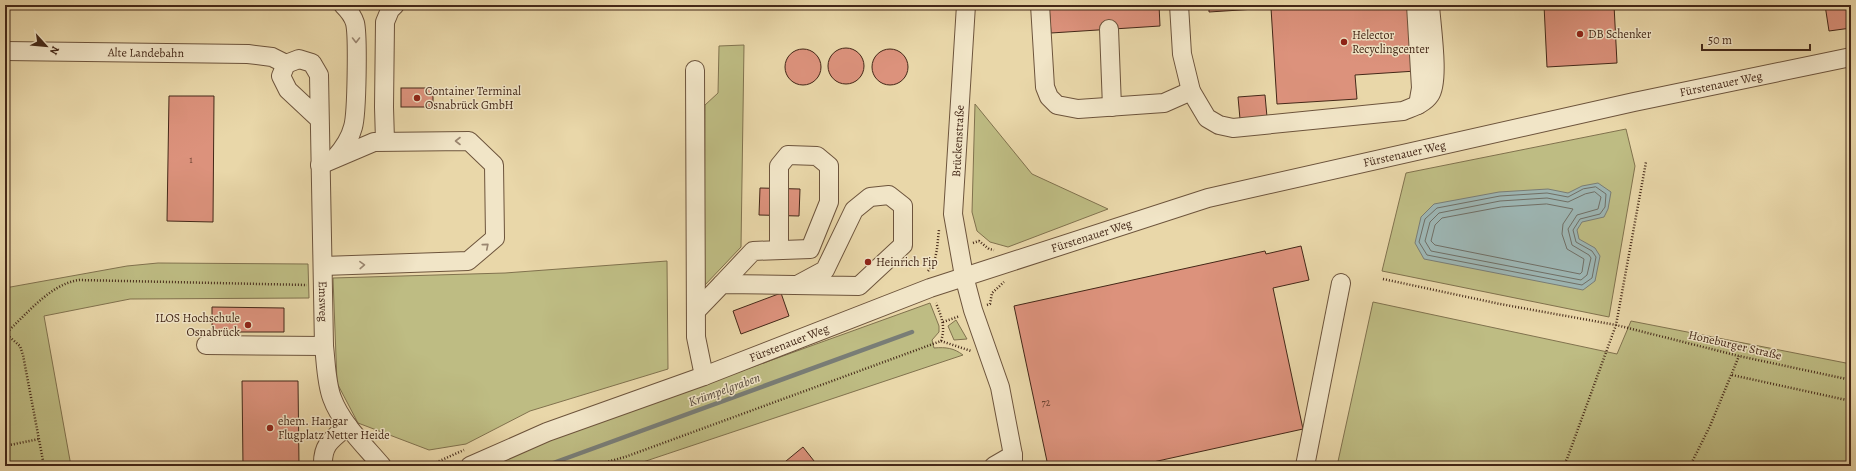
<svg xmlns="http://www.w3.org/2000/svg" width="1856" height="471" viewBox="0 0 1856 471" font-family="Alegreya,serif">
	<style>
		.green { fill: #bebc83; stroke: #81724e }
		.water { fill: #9db6b4; stroke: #797d76 }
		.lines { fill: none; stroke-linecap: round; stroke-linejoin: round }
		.shore { stroke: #706f66; stroke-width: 1 }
		.stream { stroke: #797d76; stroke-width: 4.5 }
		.building { fill: #dc927c; stroke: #442818 }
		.minor-casing { stroke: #6d543c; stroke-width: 20 }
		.path { stroke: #442818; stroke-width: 2.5; stroke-dasharray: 1 2; stroke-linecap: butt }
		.minor { stroke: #f1e5c7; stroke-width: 18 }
		.oneway { stroke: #9a8670 }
		.poi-dot { fill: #8f2418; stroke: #f1e5c7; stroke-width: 1.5 }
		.labels { text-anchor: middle; stroke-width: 3; stroke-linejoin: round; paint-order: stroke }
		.number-label { font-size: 10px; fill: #6a4231 }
		.poi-label { font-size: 12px; fill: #442818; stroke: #f1e5c7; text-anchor: start }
		.street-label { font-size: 12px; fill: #442818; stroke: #f1e5c7 }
		.water-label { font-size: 13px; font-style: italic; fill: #5a4c3f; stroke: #f1e5c7 }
	</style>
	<rect width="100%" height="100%" fill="#e9d7a9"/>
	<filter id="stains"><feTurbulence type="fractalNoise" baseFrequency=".005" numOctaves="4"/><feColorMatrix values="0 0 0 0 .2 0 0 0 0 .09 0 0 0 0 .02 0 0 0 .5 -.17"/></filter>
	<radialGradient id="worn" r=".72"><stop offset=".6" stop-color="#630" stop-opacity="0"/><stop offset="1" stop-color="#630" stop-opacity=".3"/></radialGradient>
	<!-- green -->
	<g class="green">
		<polygon points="744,45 741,247 704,286 705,105 718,93 719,46"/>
		<polygon points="975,104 1032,174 1108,209 1008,247 990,242 977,231 972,212"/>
		<polygon points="1626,129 1635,166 1609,317 1382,271 1406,173"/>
		<polygon points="667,261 668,369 530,411 466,444 429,450 358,423 337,383 333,278 505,273"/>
		<polygon points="158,263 308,264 309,298 130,299 44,316 71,466 5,466 5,405 9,405 5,386 5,288 127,266"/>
		<polygon points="1373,302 1617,354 1631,321 1851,364 1851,466 1337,466"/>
		<path d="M930 303 939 326V332L932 340 934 348C946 347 954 348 963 355L631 466H490L550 440Z"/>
		<polygon points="956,320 967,339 954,340 948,326"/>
	</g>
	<!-- water -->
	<polygon class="water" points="1598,183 1611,192 1608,209 1604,217 1582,222 1577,230 1579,239 1595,248 1600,256 1595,281 1583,290 1424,259 1415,243 1421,217 1434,204 1499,192 1548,189 1568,193 1582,186"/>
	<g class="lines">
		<!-- shore -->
		<g class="shore">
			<polygon points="1596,187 1606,194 1605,207 1600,214 1580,219 1573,230 1576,242 1592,251 1596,257 1592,278 1582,285 1427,255 1419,242 1425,219 1437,208 1500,196 1547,193 1568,197 1583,189"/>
			<polygon points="1595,192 1601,197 1598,209 1577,215 1568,229 1572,245 1589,255 1591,258 1587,275 1581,280 1431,251 1425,241 1430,222 1439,213 1500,201 1547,198 1568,202 1585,194"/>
			<polygon points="1547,204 1573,209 1563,224 1562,234 1567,249 1584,259 1582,272 1580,274 1435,245 1431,241 1435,225 1442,218 1501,207"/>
		</g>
		<!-- stream -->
		<polyline class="stream" points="545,466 912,332"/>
	</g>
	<!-- building -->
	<g class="building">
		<polygon points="1049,5 1159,5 1160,26 1051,33"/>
		<polygon points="1209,5 1412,5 1416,71 1355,75 1357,99 1277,104 1271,8 1209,12"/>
		<polygon points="1544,5 1614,5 1617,63 1547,67"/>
		<polygon points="1825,5 1851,5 1851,28 1829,31"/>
		<circle cx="846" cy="66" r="18"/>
		<circle cx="803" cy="67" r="18"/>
		<circle cx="890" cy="67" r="18"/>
		<rect x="401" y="88" width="32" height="19"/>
		<polygon points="1265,95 1267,117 1240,119 1238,97"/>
		<polygon points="169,96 214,96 213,222 167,221"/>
		<polygon points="760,188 800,189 799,216 759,215"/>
		<polygon points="1301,246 1309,280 1273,288 1303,429 1135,466 1048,466 1014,306 1265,251 1266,254"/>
		<polygon points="781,293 789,316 741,334 733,311"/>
		<polygon points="212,307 284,308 284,332 212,332"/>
		<polygon points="242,381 298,381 299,466 243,466"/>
		<polygon points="803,447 818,466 780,466"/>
	</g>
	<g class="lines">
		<!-- minor casing -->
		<g class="minor-casing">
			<g id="minor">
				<polyline points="966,5 953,214 964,276 973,310 1000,387 1013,455 1013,466"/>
				<polyline points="1040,5 1045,87 1049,97 1057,105 1078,109 1164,103 1191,91"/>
				<path d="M1179 5 1182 54 1191 91 1207 118 1219 125 1233 128 1403 111C1412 107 1424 104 1430 95 1440 81 1431 24 1430 5"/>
				<polyline points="1416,5 1421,88 1418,105"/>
				<polyline points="1109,29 1112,107"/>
				<path id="s1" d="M5 51 248 54 272 57 286 64"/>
				<polyline points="695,70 696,337 704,376"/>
				<path id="s2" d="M319 119 288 90 281 76 286 64 299 59 312 63 319 75 324 346C326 362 326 382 332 398 341 423 365 446 382 466"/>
				<polyline points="385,141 384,107 385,22 390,10 395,5"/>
				<path d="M335 158C343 149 350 139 353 127 357 114 358 35 355 23 353 16 348 10 343 5"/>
				<polyline points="320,165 374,142 469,141 494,165 495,238 468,261 323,266"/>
				<polyline points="722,284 753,251 810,249 829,202 829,166 817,156 788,155 779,166 779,250"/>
				<polyline points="696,311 722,284 859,286 903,245 903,206 889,195 870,197 854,210 825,270 799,284"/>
				<polyline points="206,345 324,346"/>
				<path d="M323 466C322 444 332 439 348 426"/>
				<path id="s3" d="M470 466 547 432 704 376 930 288 1208 198 1634 102 1851 57"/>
				<polyline points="994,466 1013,455"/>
				<polyline points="1305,466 1341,283"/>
			</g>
		</g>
		<!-- path -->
		<g class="path">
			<polyline points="973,243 979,241 989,249 994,250"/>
			<path d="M928 271C938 260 937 244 939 230"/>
			<polyline points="1383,279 1500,304 1616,325 1739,356 1851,380"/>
			<polyline points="987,305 990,304 992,293 1004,282"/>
			<polyline points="943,322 960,316"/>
			<polyline points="5,333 20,346 23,355 44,466"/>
			<path d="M5 334C26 315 50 284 79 280L307 285"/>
			<polyline points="941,341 971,351"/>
			<polyline points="1732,375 1851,401"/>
			<polyline points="5,446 39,439"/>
			<polyline points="408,466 413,463 428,466 464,450"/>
			<path d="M591 466 625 457 941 341C946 326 941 316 936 303"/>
			<polyline points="1563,466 1567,459 1616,325 1646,162"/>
			<polyline points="1690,466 1710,426 1739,356"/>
		</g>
		<!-- minor -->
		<use href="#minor" class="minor"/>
	</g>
	<!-- one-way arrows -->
	<defs><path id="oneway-chevron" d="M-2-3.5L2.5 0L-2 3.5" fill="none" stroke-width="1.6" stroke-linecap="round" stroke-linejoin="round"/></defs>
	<g class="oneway">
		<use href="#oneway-chevron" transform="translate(356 40) rotate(90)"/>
		<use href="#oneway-chevron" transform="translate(458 141) rotate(-180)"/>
		<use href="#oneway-chevron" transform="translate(486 246) rotate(-40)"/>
		<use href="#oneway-chevron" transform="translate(362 265) rotate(-2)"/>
	</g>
	<!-- markers -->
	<g class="poi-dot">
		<circle cx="1580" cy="34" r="4"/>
		<circle cx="1344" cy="42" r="4"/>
		<circle cx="417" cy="98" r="4"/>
		<circle cx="868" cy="262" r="4"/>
		<circle cx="248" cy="325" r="4"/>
		<circle cx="270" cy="428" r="4"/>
	</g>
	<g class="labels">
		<!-- number labels -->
		<g class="number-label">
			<text x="191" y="163">1</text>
			<text x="1046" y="406">72</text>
		</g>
		<!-- poi labels -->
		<g class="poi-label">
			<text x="1588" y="38">DB Schenker</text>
			<text x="1352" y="39">Helector<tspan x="1352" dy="14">Recyclingcenter</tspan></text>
			<text x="425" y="95">Container Terminal<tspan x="425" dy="14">Osnabrück GmbH</tspan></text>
			<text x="876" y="266">Heinrich Fip</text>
			<text x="240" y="322" text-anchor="end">ILOS Hochschule<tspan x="240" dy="14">Osnabrück</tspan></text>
			<text x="278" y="425">ehem. Hangar<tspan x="278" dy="14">Flugplatz Netter Heide</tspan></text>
		</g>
		<!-- street labels -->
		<g class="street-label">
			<text dy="4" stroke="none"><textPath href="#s1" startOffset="141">Alte Landebahn</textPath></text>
			<text dy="4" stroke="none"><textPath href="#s3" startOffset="1311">Fürstenauer Weg</textPath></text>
			<text transform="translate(958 141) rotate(-87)" y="4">Brückenstraße</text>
			<text dy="4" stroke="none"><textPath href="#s3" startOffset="987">Fürstenauer Weg</textPath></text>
			<text dy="4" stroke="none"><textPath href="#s3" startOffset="663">Fürstenauer Weg</textPath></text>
			<text dy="4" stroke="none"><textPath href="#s2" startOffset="339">Emsweg</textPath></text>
			<text dy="4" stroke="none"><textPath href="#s3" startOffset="342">Fürstenauer Weg</textPath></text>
			<text transform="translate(1735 345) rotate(13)" y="4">Honeburger Straße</text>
		</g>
		<!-- water labels -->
		<g class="water-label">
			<text transform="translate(724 389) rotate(-20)" y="5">Krümpelgraben</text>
		</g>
	</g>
	<!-- margin -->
	<rect width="1856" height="471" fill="none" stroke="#e9d7a9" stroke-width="20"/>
	<rect x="6" y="6" width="1844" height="459" fill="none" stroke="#442818" stroke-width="2"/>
	<rect x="10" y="10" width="1836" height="451" fill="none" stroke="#442818"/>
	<!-- north arrow -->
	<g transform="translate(46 46) rotate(117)" stroke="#f1e5c7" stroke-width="3" paint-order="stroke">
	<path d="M0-3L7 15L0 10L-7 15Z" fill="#442818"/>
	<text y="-6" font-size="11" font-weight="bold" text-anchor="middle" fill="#442818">N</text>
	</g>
	<!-- scale -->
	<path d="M1702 44v6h108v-6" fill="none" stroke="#442818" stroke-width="2"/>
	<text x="1708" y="44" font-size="12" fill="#442818" stroke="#f1e5c7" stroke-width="3" paint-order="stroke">50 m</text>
	<rect width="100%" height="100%" filter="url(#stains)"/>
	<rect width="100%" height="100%" fill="url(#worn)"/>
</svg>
